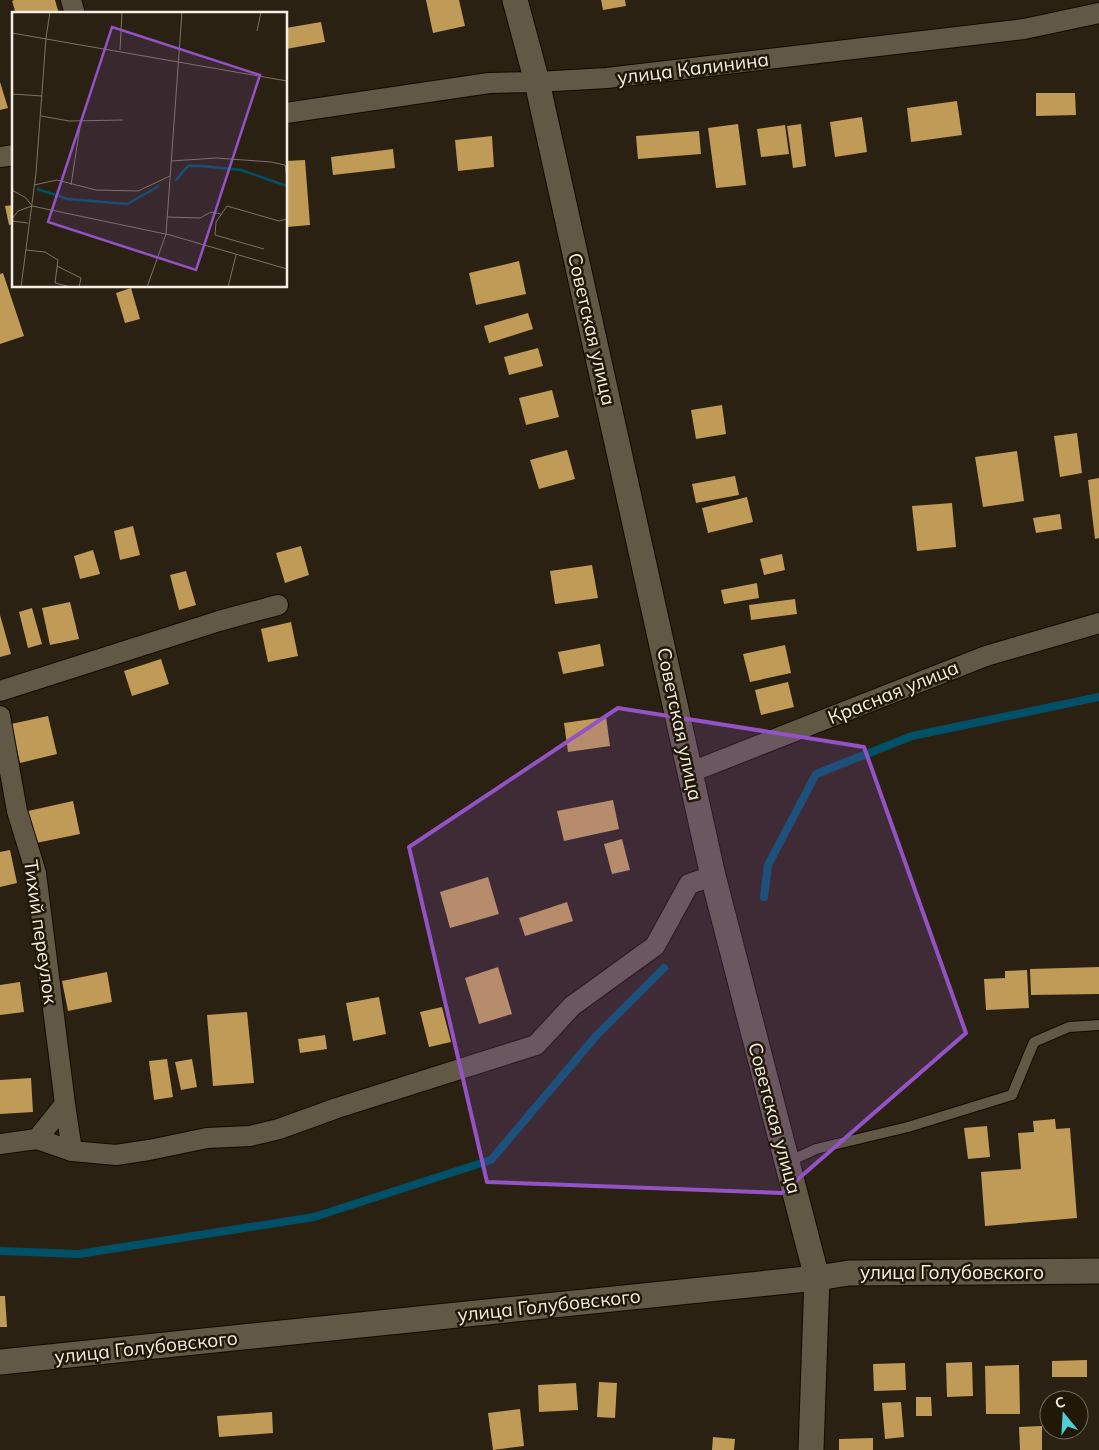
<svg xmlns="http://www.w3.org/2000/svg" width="1099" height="1450" viewBox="0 0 1099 1450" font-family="Mulish,sans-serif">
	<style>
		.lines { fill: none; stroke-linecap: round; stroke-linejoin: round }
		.stream { stroke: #005168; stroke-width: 8 }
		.building { fill: #c09a57 }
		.service-casing { stroke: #130a01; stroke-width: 12 }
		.minor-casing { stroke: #130a01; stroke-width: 22 }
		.tertiary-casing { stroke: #130a01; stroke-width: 27 }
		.service { stroke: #625846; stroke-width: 10 }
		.minor { stroke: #625846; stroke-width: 20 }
		.tertiary { stroke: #625846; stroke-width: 25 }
		.marked { fill: #9353c6; fill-opacity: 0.2; stroke: #9353c6; stroke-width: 4; stroke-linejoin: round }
		.labels { text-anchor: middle; stroke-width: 5; stroke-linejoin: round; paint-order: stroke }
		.street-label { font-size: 19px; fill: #f4eee4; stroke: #211808 }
		.inset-river { fill: none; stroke: #005168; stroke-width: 2.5 }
		.inset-road { fill: none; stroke: #7b7366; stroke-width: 1 }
		.view { fill: #9353c6; fill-opacity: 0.15; stroke: #9353c6; stroke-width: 2.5 }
		.inset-edge { fill: none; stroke: #f4eee4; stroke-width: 2.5 }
	</style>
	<rect width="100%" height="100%" fill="#2a2112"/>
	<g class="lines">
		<!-- stream -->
		<g class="stream">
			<polyline points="764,897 768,865 816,774 912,736 1099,697"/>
			<polyline points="0,1251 79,1254 314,1217 491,1160 596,1036 664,968"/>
		</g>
	</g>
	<!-- building -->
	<g class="building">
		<polygon points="14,0 55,0 59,14 16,14 12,1"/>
		<polygon points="426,0 459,0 465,26 433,33"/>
		<polygon points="601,0 625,0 626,6 603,10"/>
		<polygon points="321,22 325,42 286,49 286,28"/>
		<polygon points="0,82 8,108 0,110"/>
		<polygon points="1036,93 1075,93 1076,115 1036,116"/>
		<polygon points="957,101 962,135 911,142 907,108"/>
		<polygon points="862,117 867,152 835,157 830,122"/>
		<polygon points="738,124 746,185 716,188 708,128"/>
		<polygon points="801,124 806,166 793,168 787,126"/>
		<polygon points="785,125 789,154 761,157 757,129"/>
		<polygon points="699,131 701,154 638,159 636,136"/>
		<polygon points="492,136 494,167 458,171 455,140"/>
		<polygon points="393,149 395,168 333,175 331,157"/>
		<polygon points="305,160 310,225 287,227 286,161"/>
		<polygon points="14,205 14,224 9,225 5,206"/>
		<polygon points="519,261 526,294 476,305 469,273"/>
		<polygon points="3,273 24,336 0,344 0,274"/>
		<polygon points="131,288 140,319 125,323 116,293"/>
		<polygon points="528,313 533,329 489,343 484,326"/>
		<polygon points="538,348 543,366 509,375 504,357"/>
		<polygon points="552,390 559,417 526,425 519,398"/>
		<polygon points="722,405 726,434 696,439 691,410"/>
		<polygon points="1077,433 1082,473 1060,477 1054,436"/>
		<polygon points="567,450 575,479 539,489 530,460"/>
		<polygon points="1017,451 1024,501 983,507 975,457"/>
		<polygon points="735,476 739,495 696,503 692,484"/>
		<polygon points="1099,478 1099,538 1095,539 1088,480"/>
		<polygon points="747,497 753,522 708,533 702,508"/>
		<polygon points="952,503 956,547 917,551 912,506"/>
		<polygon points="1060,514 1062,529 1036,533 1033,518"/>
		<polygon points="133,526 140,555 120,560 114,531"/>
		<polygon points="301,546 309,575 285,583 276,553"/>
		<polygon points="93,550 100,574 80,579 74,556"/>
		<polygon points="782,554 785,570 764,575 760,559"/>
		<polygon points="592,565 598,598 555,604 550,571"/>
		<polygon points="186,571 196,605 179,610 170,575"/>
		<polygon points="757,583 759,598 724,604 721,590"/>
		<polygon points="795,599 797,614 751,620 749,605"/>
		<polygon points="70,602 79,639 50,645 42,608"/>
		<polygon points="32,608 42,644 28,648 19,612"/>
		<polygon points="0,615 11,654 0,657"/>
		<polygon points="291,622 298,656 268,662 261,629"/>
		<polygon points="600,644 604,666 563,674 558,652"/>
		<polygon points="785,645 791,673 750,682 743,654"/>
		<polygon points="161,659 169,684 132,696 124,671"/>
		<polygon points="788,682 794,707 761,715 755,690"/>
		<polygon points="48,716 57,754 20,763 11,724"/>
		<polygon points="606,717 610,746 568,752 564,723"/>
		<polygon points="613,800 619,829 564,841 557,811"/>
		<polygon points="73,801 80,834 36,843 28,811"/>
		<polygon points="622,839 630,870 612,874 604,844"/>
		<polygon points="10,850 17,883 0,887 0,852"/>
		<polygon points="488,877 499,914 450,928 440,892"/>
		<polygon points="567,902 573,921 525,936 519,918"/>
		<polygon points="498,967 512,1014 479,1024 465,978"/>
		<polygon points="1099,967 1099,994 1031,995 1030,969"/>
		<polygon points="1027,970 1029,1008 986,1010 984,979 1005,978 1005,971"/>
		<polygon points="107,972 112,1002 68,1011 62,981"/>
		<polygon points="20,982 24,1012 0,1015 0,985"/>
		<polygon points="379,997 386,1034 353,1041 346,1003"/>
		<polygon points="442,1007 451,1042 429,1047 420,1012"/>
		<polygon points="247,1012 254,1083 213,1086 207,1015"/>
		<polygon points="325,1035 327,1049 300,1053 298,1039"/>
		<polygon points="167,1059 173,1097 154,1100 149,1061"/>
		<polygon points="192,1059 197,1087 181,1090 175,1062"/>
		<polygon points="31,1078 33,1112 0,1114 0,1080"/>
		<polygon points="1055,1119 1056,1129 1070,1128 1077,1218 985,1226 981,1172 1021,1169 1018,1133 1034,1132 1033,1121"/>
		<polygon points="987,1126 990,1157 968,1159 964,1128"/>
		<polygon points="0,1296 5,1296 7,1327 0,1327"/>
		<polygon points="1087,1360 1087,1377 1052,1377 1052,1361"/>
		<polygon points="972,1362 973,1396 947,1397 946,1363"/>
		<polygon points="905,1363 906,1390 874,1391 873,1364"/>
		<polygon points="1019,1365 1020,1414 986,1414 985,1366"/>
		<polygon points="599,1382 617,1383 615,1418 597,1417"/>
		<polygon points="576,1383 578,1410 539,1412 538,1385"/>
		<polygon points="916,1397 931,1397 932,1416 916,1416"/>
		<polygon points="901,1402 904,1437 885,1439 882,1403"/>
		<polygon points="520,1409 524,1446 493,1450 488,1413"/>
		<polygon points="272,1412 273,1433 219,1437 217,1416"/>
		<polygon points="1042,1426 1042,1450 1020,1450 1019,1427"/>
		<polygon points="713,1437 735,1439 734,1450 712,1450"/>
		<polygon points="873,1438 873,1450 839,1450 839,1439"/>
	</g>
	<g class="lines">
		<!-- service casing -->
		<g class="service-casing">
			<polyline id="service" points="788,1162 816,1149 908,1127 1012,1095 1034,1042 1069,1027 1099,1025"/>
		</g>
		<!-- minor casing -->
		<g class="minor-casing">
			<g id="minor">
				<polyline points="71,0 75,14"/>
				<polyline points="286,113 489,83 537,82 607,78 1024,29 1099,13"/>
				<polyline points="0,157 14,155"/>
				<polyline points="0,691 219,621 278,605"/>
				<polyline points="0,716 17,811 36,873 65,1104 72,1151"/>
				<polyline points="691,772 986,656 1099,623"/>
				<polyline points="37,1139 65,1104"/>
				<polyline points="0,1144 37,1139 72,1151 116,1155 149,1150 207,1138 250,1136 279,1129 337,1108 536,1045 572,1006 655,946 689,884 713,876"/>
			</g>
		</g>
		<!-- tertiary casing -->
		<g class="tertiary-casing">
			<g id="tertiary">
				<polyline points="515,0 537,82 713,876 817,1278 811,1450"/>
				<polyline points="0,1362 817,1278 849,1273 1099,1271"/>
			</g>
		</g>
		<!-- service -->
		<use href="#service" class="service"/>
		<!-- minor -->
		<use href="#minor" class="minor"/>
		<!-- tertiary -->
		<use href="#tertiary" class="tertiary"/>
	</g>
	<!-- marked area -->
	<path class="marked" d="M618 708 864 747 966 1033 782 1193 487 1182 409 847Z"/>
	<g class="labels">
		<!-- street labels -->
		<g class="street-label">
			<text transform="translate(693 68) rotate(-7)" y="7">улица Калинина</text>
			<text transform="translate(592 329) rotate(77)" y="7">Советская улица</text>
			<text transform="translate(893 692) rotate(-22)" y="7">Красная улица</text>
			<text transform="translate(680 724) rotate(78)" y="7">Советская улица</text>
			<text transform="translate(41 932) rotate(82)" y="7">Тихий переулок</text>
			<text transform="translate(775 1118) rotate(75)" y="7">Советская улица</text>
			<text x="952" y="1279">улица Голубовского</text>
			<text transform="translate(549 1305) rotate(-6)" y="7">улица Голубовского</text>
			<text transform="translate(146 1347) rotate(-6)" y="7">улица Голубовского</text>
		</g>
	</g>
	<!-- overview -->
	<g transform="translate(12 12)">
		<rect width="275" height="275" fill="#2a2112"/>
		<path class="inset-river" d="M163 169 176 154H190L229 158 275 174M25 177 56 187 115 192 147 174"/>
		<path class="inset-road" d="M245 19 249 0M0 21 275 69M108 38 110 0M0 82 30 84M29 104 57 109 111 108M159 149 204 146 259 150 273 153 275 166M22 173 45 168 84 178 126 179 158 164M59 173 69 108M0 178 14 186 20 194 158 223 275 257M155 205 188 206 199 200 209 202M0 207 6 199 20 194M0 209 16 211M252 237 203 223 204 210 215 194 267 209 275 207M14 238 33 240 46 248 43 271 59 275M45 254 69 266 67 275M9 275 24 161 34 26 38 0M135 275 154 222 170 0M216 275 224 243"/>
		<path class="view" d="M100 15 248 63 184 258 36 210Z"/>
		<rect width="275" height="275" class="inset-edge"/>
	</g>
	<!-- north arrow -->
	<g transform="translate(1064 1415) rotate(342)"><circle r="24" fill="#211808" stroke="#756e60"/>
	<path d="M0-4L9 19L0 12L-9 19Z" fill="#52ccd5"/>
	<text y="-8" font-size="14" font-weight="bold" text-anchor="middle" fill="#f4eee4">С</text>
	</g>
</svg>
